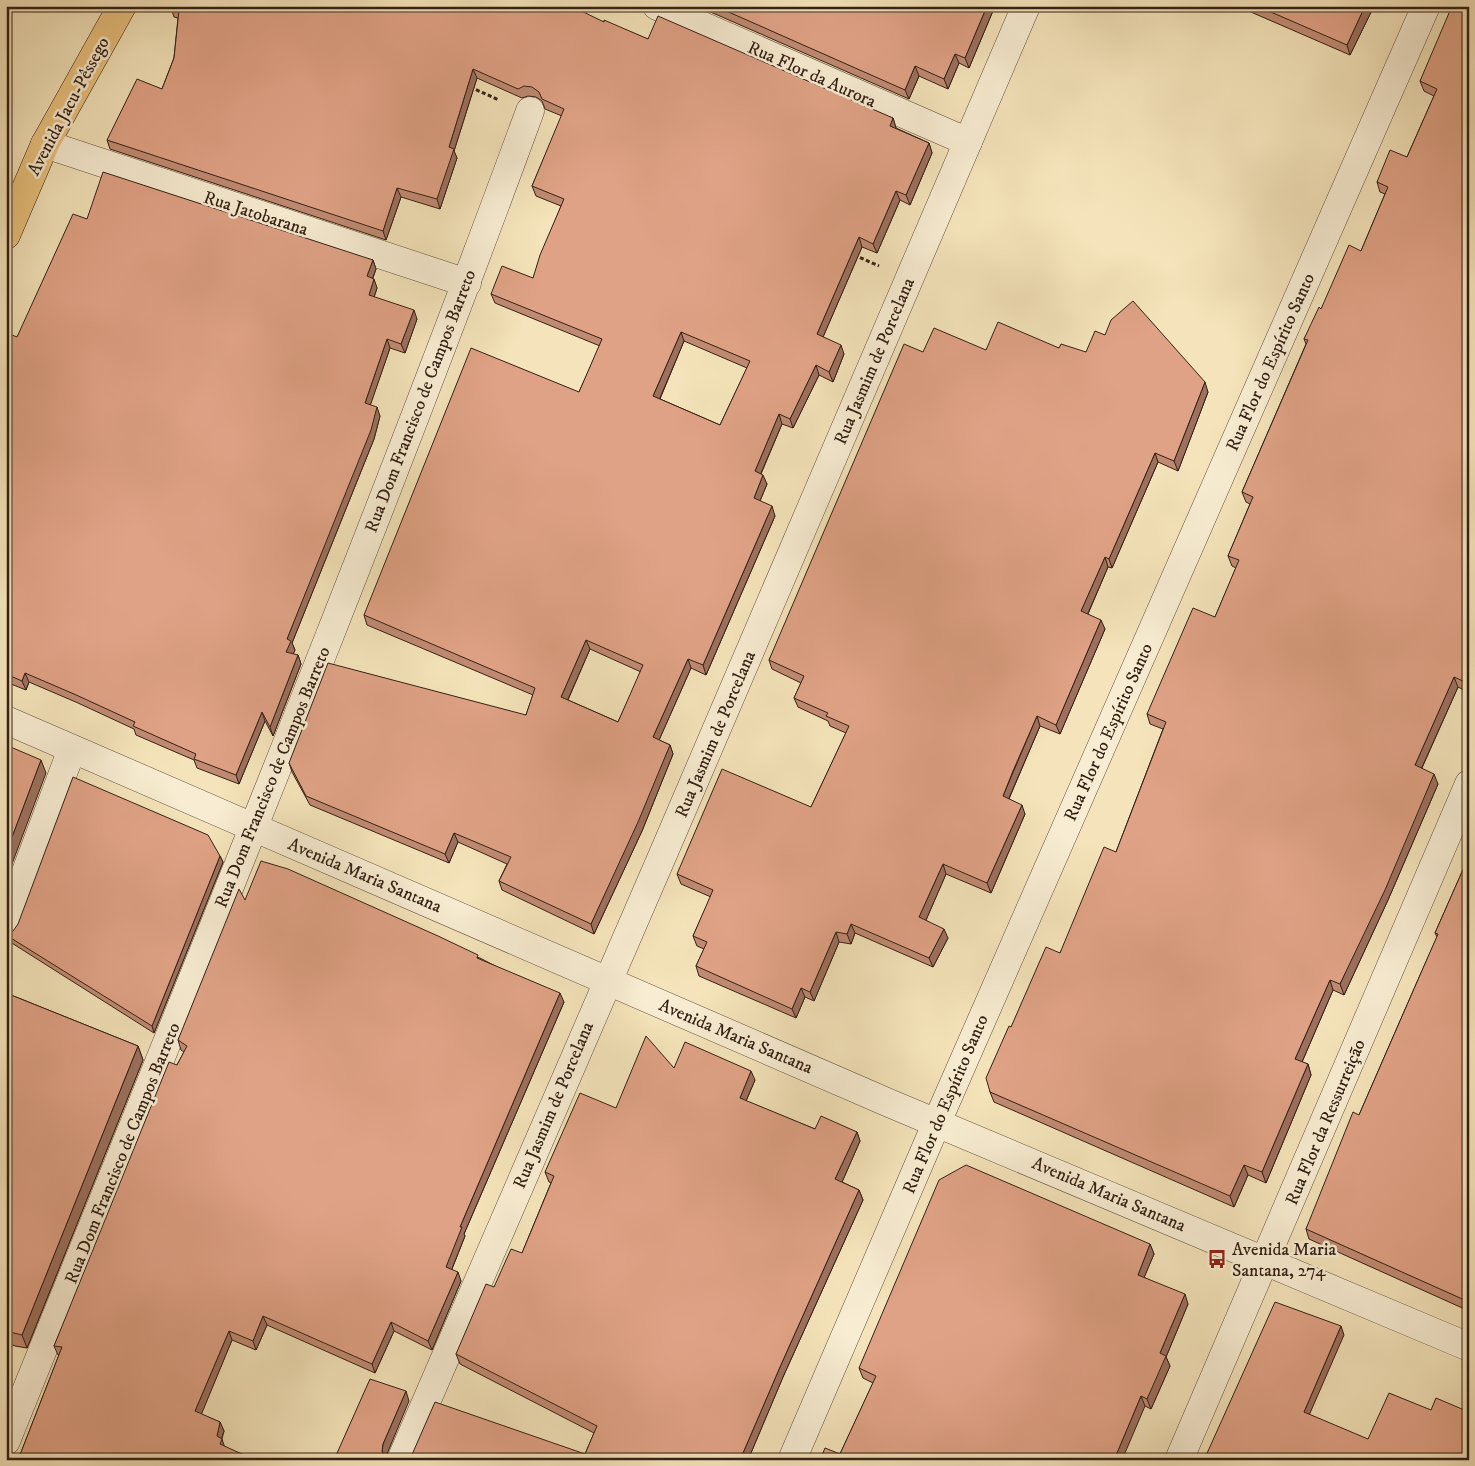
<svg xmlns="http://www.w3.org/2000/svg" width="1475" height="1466" viewBox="0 0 1475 1466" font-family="'IM FELL DW Pica',serif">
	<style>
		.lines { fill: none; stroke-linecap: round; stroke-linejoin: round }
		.minor-casing { stroke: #64513e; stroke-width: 29 }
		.highway-casing { stroke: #332015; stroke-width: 29 }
		.path { stroke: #332015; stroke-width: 3; stroke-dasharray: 4 2.5; stroke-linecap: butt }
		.minor { stroke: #f8edd3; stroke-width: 28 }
		.highway { stroke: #eac27e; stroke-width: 28 }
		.wall { fill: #c18b73; stroke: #332015; fill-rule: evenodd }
		.shaded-wall { fill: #9d715e; stroke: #332015 }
		.building { fill: #e0a286; stroke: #332015; fill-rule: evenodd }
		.labels { text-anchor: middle; stroke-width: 5; stroke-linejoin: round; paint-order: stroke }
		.street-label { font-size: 18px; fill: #332015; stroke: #f8edd3 }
		.poi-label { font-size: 18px; fill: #332015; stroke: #f8edd3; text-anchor: start }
	</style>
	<rect width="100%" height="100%" fill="#f5e4bb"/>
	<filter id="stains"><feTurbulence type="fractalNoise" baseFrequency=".004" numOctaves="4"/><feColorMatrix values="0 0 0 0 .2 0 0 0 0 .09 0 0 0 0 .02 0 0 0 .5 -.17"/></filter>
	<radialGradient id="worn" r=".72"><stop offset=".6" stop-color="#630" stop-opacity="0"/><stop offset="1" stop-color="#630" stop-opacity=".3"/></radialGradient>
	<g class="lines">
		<!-- minor casing -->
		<g class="minor-casing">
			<g id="minor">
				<polyline points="657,6 968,142"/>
				<polyline points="45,144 467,283"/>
				<polyline points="6,720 889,1103 1469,1347"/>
				<polyline points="6,925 72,749"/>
				<path d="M6 1441C184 999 366 558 530 111"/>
				<polyline points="401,1460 667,845 1026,6"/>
				<polyline points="792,1460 937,1122 1426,6"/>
				<polyline points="1179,1460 1469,784"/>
			</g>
		</g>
		<!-- highway casing -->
		<g class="highway-casing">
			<polyline id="highway" points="6,235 45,144 122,6"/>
		</g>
		<!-- path -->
		<g class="path">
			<polyline points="470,87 499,100"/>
			<polyline points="854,255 879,266"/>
		</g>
		<!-- minor -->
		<use href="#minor" class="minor"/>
		<!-- highway -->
		<use href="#highway" class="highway"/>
	</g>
	<!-- wall -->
	<g class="wall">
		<polygon points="697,6 995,6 969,68 959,63 948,89 919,76 909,99"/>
		<polygon points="1237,6 1374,6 1350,55"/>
		<polygon points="1469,6 1469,686 1466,691 1458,687 1422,768 1438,784 1388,900 1344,995 1333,990 1302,1062 1308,1064 1311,1075 1266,1183 1248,1175 1234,1207 994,1102 990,1092 1011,1027 1060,953 1116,852 1163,729 1150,724 1147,714 1215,617 1236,568 1232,566 1228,556 1250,504 1246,502 1242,492 1306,344 1304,339 1321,309 1361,251 1385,194 1380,192 1377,182 1407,157 1434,96 1424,91 1420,81"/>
		<path d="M171 8 604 22 648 39 893 118 896 128 929 143 932 153 910 205 900 200 877 253 862 247 823 337 844 354 833 382 819 375 793 428 782 424 761 474 767 484 760 501 775 516 706 675 691 668 659 740 670 745 673 754 642 831 594 934 502 890 499 881 507 864 458 842 449 863 310 805 292 772 289 763 526 715 533 695 367 625 364 615 579 392 600 346 495 303 491 294 533 278 561 206 536 196 532 186 562 116 545 109 542 101 536 97 528 96 522 98 477 78 454 151 457 158 440 209 401 197 386 240 110 149 107 140 162 89 174 58 178 18 174 17ZM684 341 747 368 720 425 660 399ZM590 649 641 672 618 722 568 700Z"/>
		<polygon points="87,219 373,260 376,269 373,278 377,288 374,297 417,319 405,353 390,348 370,405 380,416 374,439 292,643 295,650 293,654 298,655 301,664 273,736 265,721 239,784 197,768 194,760 136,735 134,729 78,703 29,682 26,690 6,682 6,351 17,337"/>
		<polygon points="1059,348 1208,392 1178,471 1158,462 1112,568 1108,567 1088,614 1105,629 1060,734 1040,726 1017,780 1009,799 1025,814 991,893 946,874 926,920 948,938 933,967 855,933 851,944 839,942 814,1001 805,997 796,1018 699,976 696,966 704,949 697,946 693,936 711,897 681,884 677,874 811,807 846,733 830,726 828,721 798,707 794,698 801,683 772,669 769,660 923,352"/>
		<polygon points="220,856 223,862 154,1033 7,940 6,934"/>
		<polygon points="1469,856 1469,1311 1309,1239 1306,1229 1359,1115 1417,982 1437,937 1435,933"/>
		<polygon points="245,900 480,958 564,1002 464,1234 465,1236 452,1269 461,1281 432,1350 394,1331 375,1373 267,1325 256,1350 232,1340 201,1414 220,1422 224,1431 222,1439 18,1460 59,1355 58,1355 54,1346 177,1065 184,1052 181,1050 178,1040"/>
		<polygon points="6,993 138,1046 143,1060 27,1348 15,1346 6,1342"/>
		<polygon points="674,1068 755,1080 746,1101 815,1129 857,1132 860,1141 842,1182 859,1190 863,1200 783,1377 748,1460 409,1460 585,1454 594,1433 460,1364 456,1354 494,1287 522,1253 551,1183 549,1182 545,1172 616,1108"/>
		<polygon points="1150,1244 1154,1254 1144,1277 1188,1304 1166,1357 1170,1366 1151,1409 1145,1406 840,1454 873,1383 863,1378 859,1368"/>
	</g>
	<!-- shaded-wall -->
	<g class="shaded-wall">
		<polygon points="987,6 995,6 969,68 965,58"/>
		<polygon points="1365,6 1374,6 1350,55 1347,45"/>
		<polygon points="955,54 959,63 948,89 944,79"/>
		<polygon points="915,66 919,76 909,99 905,90"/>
		<polygon points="473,69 477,78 454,151 457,158 440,209 437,199 449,147"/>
		<polygon points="893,118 896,128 893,135 890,126"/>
		<polygon points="929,143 932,153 910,205 906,195"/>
		<polygon points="397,188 401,197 386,240 383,231"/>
		<polygon points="896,191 900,200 877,253 873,244"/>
		<polygon points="859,237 862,247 820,344 817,334"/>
		<polygon points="373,260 376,269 370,285 367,276"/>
		<polygon points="374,279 377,288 372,304 369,295"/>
		<polygon points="414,310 417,319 405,353 401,344"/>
		<polygon points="681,332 684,341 657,405 653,396"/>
		<polygon points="387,339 390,348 368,412 365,403"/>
		<polygon points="841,345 844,354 833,382 829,372"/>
		<polygon points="816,365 819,375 793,428 790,419"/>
		<polygon points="1205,382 1208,392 1178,471 1174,461"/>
		<polygon points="377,407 380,416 374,439 292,643 295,650 290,661 286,652 287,639"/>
		<polygon points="779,414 782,424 758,480 755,471"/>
		<polygon points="1155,453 1158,462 1112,568 1109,559"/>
		<polygon points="763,475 767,484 757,508 754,498"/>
		<polygon points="772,506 775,516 706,675 703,665"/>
		<polygon points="1105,557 1108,567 1085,620 1081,611"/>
		<polygon points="1101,620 1105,629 1060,734 1056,725"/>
		<polygon points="586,640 590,649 565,706 561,697"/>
		<polygon points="298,655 301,664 273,736 270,727"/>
		<polygon points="688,659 691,668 656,747 653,737"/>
		<polygon points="1469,667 1469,686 1466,691 1463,681"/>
		<polygon points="25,673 29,682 26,690 22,681"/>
		<polygon points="1454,677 1458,687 1418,776 1415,765"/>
		<polygon points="262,712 265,721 239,784 236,775"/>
		<polygon points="1037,716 1040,726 1006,805 1003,796"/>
		<polygon points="670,745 673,754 642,831 594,934 591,924"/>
		<polygon points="41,760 46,773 6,880 6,853"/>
		<polygon points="1434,774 1438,784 1388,900 1344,995 1340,984"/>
		<polygon points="1022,805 1025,814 991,893 987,883"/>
		<polygon points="454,833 458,842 449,863 445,854"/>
		<polygon points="220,856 223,862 154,1033 152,1026"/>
		<polygon points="943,864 946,874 923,927 919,917"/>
		<polygon points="851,924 855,933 851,944 847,934"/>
		<polygon points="944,929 948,938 933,967 929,958"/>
		<polygon points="836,932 839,942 814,1001 810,992"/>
		<polygon points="1330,980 1333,990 1299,1069 1295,1059"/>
		<polygon points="801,988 805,997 796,1018 792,1009"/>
		<polygon points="560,993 564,1002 464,1234 465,1236 449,1276 446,1267 460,1227"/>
		<polygon points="138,1046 143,1060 27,1348 22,1335"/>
		<polygon points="1308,1064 1311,1075 1266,1183 1262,1172"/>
		<polygon points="751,1071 755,1080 743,1108 740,1098"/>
		<polygon points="857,1132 860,1141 839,1189 835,1179"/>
		<polygon points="1244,1165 1248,1175 1234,1207 1230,1196"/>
		<polygon points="859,1190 863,1200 783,1377 748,1460 740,1460 780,1367"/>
		<polygon points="1150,1244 1154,1254 1141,1285 1138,1275"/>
		<polygon points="458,1272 461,1281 432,1350 428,1341"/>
		<polygon points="1185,1294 1188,1304 1166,1357 1170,1366 1151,1409 1147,1399 1160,1353"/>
		<polygon points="263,1316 267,1325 256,1350 253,1341"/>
		<polygon points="391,1322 394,1331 375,1373 372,1364"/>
		<polygon points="1341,1326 1344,1335 1307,1420 1304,1412"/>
		<polygon points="229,1331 232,1340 199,1420 195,1411"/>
		<polygon points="406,1391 409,1401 387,1454 386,1460 385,1460 382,1451 383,1444"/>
		<polygon points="1141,1396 1145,1406 1122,1460 1114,1460"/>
		<polygon points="220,1422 224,1431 220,1443 222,1439 225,1448 220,1444 217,1436"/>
	</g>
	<!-- building -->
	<g class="building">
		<path d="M172 6H571L604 22V20L648 39 658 16 893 118 890 126 929 143 906 195 896 191 873 244 859 237 817 334 841 345 829 372 816 365 790 419 779 414 755 471 763 475 754 498 772 506 703 665 688 659 653 737 670 745 638 822 591 924 499 881 511 857 454 833 445 854 306 796 289 763 328 663 526 715 535 688 364 615 471 348 579 392 602 339 491 294 502 266 533 278 540 255 564 199 532 186 564 109 542 99 539 92 532 87 524 86 518 89 473 69 449 147 454 149 437 199 397 188 383 231 107 140 137 79 162 89 174 58 179 10 171 8ZM681 332 750 361 720 425 653 396ZM586 640 643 665 618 722 561 697Z"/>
		<polygon points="715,6 987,6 965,58 955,54 944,79 915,66 905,90"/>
		<polygon points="1257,6 1365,6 1347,45"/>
		<polygon points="1452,6 1469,6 1469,667 1463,681 1454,677 1415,765 1434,774 1385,890 1340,984 1330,980 1295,1059 1308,1064 1262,1172 1244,1165 1230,1196 990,1092 986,1078 1009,1026 1011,1027 1046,947 1060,953 1104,847 1116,852 1166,722 1147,714 1193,608 1215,617 1239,560 1228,556 1253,497 1242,492 1308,340 1304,339 1319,307 1321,309 1349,245 1361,251 1388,187 1377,182 1390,150 1407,157 1437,89 1420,81"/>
		<polygon points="103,172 373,260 367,276 374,279 369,295 414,310 401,344 387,339 365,403 377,407 371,430 287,639 291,641 286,652 298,655 270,727 262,712 236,775 194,759 196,754 133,726 135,722 74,694 25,673 22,681 6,674 6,351 12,335 17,337 73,214 87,219"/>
		<polygon points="1133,301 1205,382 1174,461 1155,453 1109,559 1105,557 1081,611 1101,620 1056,725 1037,716 1013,771 1003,796 1022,805 987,883 943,864 919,917 944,929 929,958 851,924 847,934 836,932 810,992 801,988 792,1009 696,966 707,942 693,936 713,890 677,874 722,769 811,807 849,726 826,716 828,713 794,698 804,676 769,660 904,344 923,352 934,328 986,350 998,322 1059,348 1061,344 1086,352 1095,331 1105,335 1111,320"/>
		<polygon points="6,745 41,760 6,853"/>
		<polygon points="73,777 208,835 220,856 152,1026 6,935 6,934 13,931 18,924"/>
		<polygon points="1469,856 1469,1302 1306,1229 1353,1112 1359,1115 1417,982 1438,934 1435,933"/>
		<polygon points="261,861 288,869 438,936 478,955 477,958 560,993 460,1227 462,1227 446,1267 458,1272 428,1341 391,1322 372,1364 263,1316 253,1341 229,1331 195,1411 220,1422 217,1436 222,1439 220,1444 255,1460 18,1460 62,1347 54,1346 169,1062 177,1065 187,1046 178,1040 239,889 245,900"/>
		<polygon points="6,993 138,1046 22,1335 6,1331"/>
		<polygon points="646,1036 674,1068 685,1042 751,1071 740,1098 815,1129 821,1116 857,1132 835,1179 859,1190 780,1367 740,1460 409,1460 411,1457 435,1402 585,1454 597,1426 456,1354 486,1284 494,1287 511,1249 522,1253 554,1176 545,1172 580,1093 616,1108"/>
		<polygon points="966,1165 1150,1244 1138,1275 1185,1294 1160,1353 1166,1356 1147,1399 1141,1396 1114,1460 820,1460 825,1448 840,1454 876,1376 859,1368 939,1180"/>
		<polygon points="1275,1302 1341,1326 1304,1412 1368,1439 1389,1393 1431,1410 1436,1398 1469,1412 1469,1460 1204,1460"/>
		<polygon points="370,1379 406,1391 383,1444 382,1451 386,1460 334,1460"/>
	</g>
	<!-- icons -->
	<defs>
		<g id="bus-bare" transform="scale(1.5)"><path d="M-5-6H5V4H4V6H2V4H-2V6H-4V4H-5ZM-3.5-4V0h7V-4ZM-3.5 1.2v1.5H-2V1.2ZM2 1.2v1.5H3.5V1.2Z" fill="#8f2418" stroke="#f8edd3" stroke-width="2.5" paint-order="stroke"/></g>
	</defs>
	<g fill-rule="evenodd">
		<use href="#bus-bare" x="1217" y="1259"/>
	</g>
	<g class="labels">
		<!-- street labels -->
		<g class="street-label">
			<text transform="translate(812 74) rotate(24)" y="6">Rua Flor da Aurora</text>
			<text transform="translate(68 106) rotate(-62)" y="6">Avenida Jacu-Pêssego</text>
			<text transform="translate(256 213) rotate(18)" y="6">Rua Jatobarana</text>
			<text transform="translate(874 361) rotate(-67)" y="6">Rua Jasmim de Porcelana</text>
			<text transform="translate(1270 362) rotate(-66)" y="6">Rua Flor do Espírito Santo</text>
			<text transform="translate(420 401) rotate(-69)" y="6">Rua Dom Francisco de Campos Barreto</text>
			<text transform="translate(1108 732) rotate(-66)" y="6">Rua Flor do Espírito Santo</text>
			<text transform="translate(715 734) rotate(-67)" y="6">Rua Jasmim de Porcelana</text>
			<text transform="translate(272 777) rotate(-68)" y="6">Rua Dom Francisco de Campos Barreto</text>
			<text transform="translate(365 875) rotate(23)" y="6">Avenida Maria Santana</text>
			<text transform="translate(736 1036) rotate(23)" y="6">Avenida Maria Santana</text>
			<text transform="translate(945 1104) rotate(-67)" y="6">Rua Flor do Espírito Santo</text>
			<text transform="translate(553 1105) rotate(-67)" y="6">Rua Jasmim de Porcelana</text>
			<text transform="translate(1325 1122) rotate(-67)" y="6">Rua Flor da Ressurreição</text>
			<text transform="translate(122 1153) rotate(-68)" y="6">Rua Dom Francisco de Campos Barreto</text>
			<text transform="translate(1109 1194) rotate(23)" y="6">Avenida Maria Santana</text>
		</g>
		<!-- poi labels -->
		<g class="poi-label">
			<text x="1232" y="1255">Avenida Maria<tspan x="1232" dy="21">Santana, 274</tspan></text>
		</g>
	</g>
	<!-- margin -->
	<rect width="1475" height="1466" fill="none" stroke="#f5e4bb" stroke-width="25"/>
	<rect x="8" y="8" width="1460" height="1451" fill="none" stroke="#332015" stroke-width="2.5"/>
	<rect x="12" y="12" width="1450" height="1441" fill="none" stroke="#332015"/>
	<rect width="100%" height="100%" filter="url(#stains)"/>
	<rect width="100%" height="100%" fill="url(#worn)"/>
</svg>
